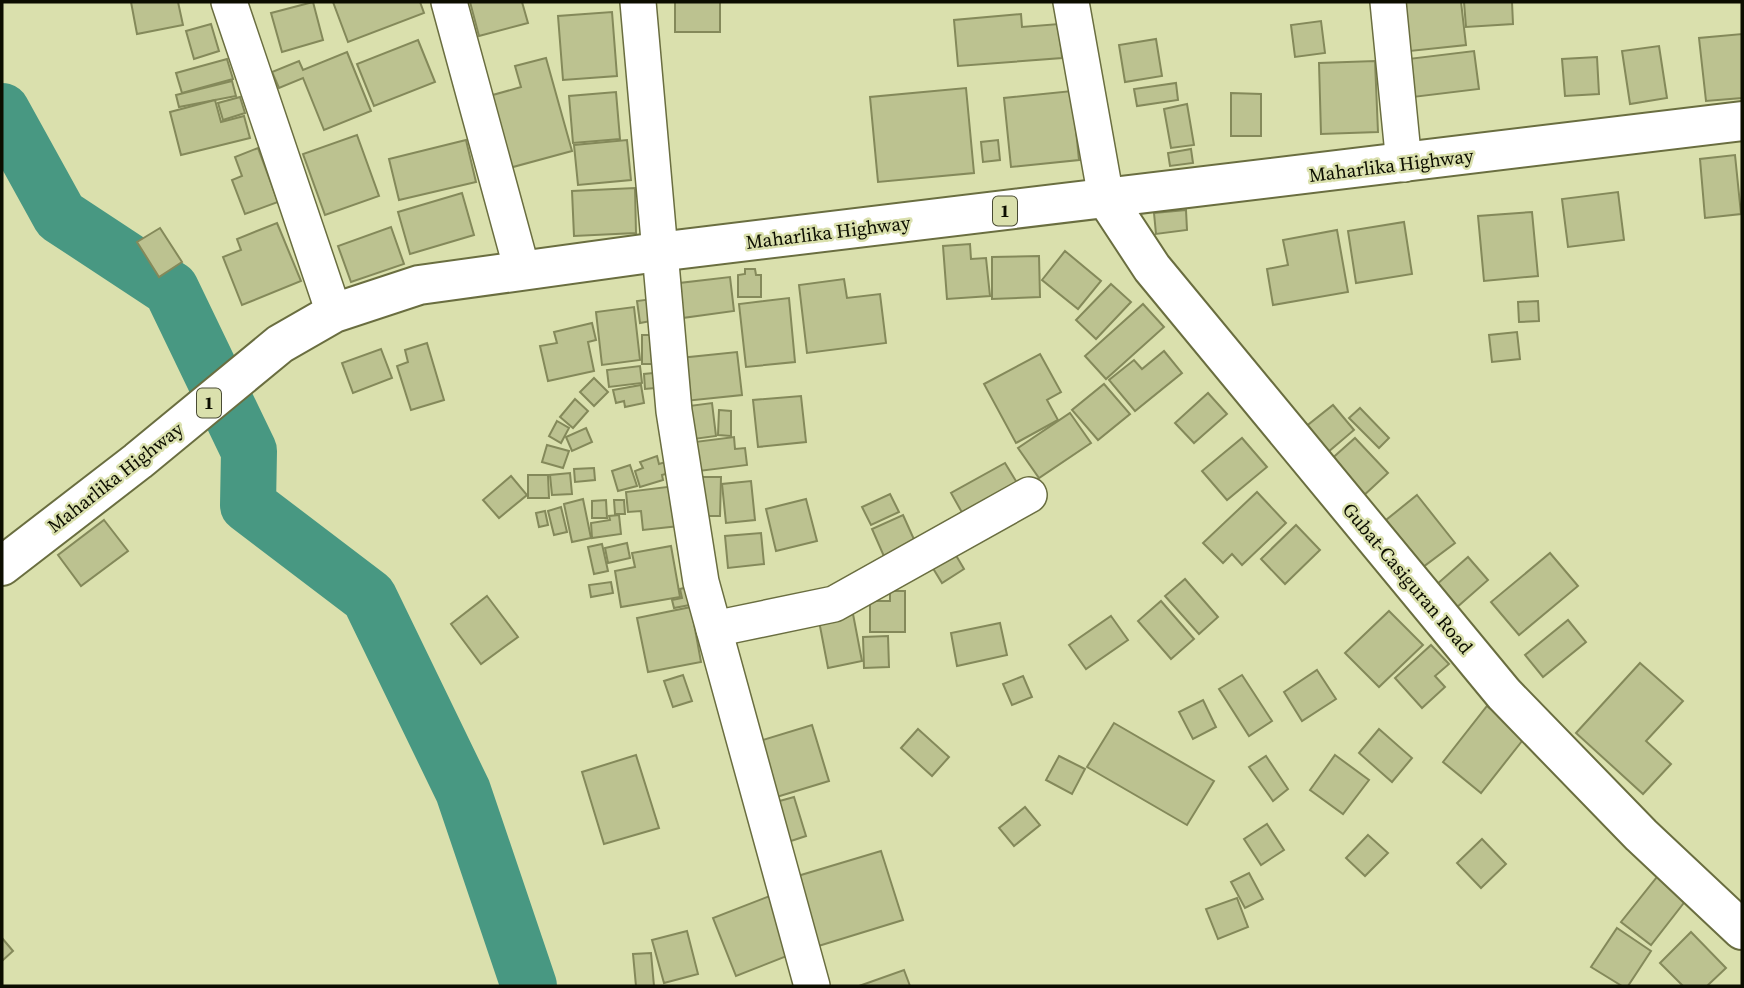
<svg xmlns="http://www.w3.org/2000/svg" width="1744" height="988" viewBox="0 0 1744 988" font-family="'Source Serif 4',serif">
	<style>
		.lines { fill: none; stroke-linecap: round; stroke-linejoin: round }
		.river { stroke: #489882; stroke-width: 56 }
		.building { fill: #bcc290; stroke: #84895a; stroke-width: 2 }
		.street-casing { stroke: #6a6e40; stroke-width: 38 }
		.secondary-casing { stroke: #6a6e40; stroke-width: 42 }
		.highway-casing { stroke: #6a6e40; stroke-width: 42 }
		.street { stroke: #fff; stroke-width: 35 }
		.secondary { stroke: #fff; stroke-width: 38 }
		.highway { stroke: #fff; stroke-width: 38 }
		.labels { text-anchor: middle; stroke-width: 5; stroke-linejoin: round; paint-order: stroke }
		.shield { fill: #dae0ad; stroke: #4a4c34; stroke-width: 2 }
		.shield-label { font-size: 18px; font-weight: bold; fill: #0c0d00 }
		.street-label { font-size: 19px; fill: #0c0d00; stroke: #dae0ad }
	</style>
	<rect width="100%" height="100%" fill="#dae0ad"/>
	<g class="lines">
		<!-- river -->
		<polyline class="river" points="2,111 60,216 171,289 249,451 248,505 369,597 463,791 529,986"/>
	</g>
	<!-- building -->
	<g class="building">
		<polygon points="131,2 178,2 183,25 137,34"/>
		<polygon points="313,2 323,40 282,52 271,13"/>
		<polygon points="333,2 420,2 424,13 348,42"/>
		<polygon points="470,2 522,2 528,23 479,36"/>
		<rect x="675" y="2" width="45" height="30"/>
		<polygon points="1404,2 1461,2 1466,45 1410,51"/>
		<polygon points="1464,2 1512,2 1513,24 1466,27"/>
		<polygon points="612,12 617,76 563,80 558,16"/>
		<polygon points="1021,14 1022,27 1059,24 1062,58 958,66 954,20"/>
		<polygon points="1321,21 1325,53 1295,57 1291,25"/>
		<polygon points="211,24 219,51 194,59 186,31"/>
		<polygon points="1742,34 1742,98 1706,101 1699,38"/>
		<polygon points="1156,39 1162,76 1125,82 1119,45"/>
		<polygon points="418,40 435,82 374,106 357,64"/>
		<polygon points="1659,46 1667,98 1630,104 1622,51"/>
		<polygon points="1474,51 1479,89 1413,97 1408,59"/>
		<polygon points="347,52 371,111 324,130 303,78 279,88 272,72 299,61 303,70"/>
		<polygon points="1597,57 1599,94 1565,96 1562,59"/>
		<polygon points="546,58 572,151 502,170 482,98 521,87 515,66"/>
		<polygon points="227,59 233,79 182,93 176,73"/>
		<polygon points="1375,61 1378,132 1321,134 1319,63"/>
		<polygon points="232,81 236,96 179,107 176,95"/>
		<polygon points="1176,83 1178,100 1137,106 1134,89"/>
		<polygon points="966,88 974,173 878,182 870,97"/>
		<polygon points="1072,91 1079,160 1011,167 1004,98"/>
		<polygon points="616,92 620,139 573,143 569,96"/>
		<polygon points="1231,93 1261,94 1261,136 1231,136"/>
		<polygon points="240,97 245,113 223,120 218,103"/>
		<polygon points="215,100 221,122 244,116 250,138 181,155 170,112"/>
		<polygon points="1187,104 1194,145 1171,148 1164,109"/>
		<polygon points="357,135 379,196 325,215 303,154"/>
		<polygon points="466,140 476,182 399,200 389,159"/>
		<polygon points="627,140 631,180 578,185 574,145"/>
		<polygon points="998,140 1000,160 983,162 981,142"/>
		<polygon points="258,148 278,202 245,214 232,180 242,176 235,157"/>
		<polygon points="1191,149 1193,163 1170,166 1168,153"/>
		<polygon points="1735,155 1741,214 1705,218 1700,159"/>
		<polygon points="635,188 636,233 574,236 572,191"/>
		<polygon points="1618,192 1624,240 1568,247 1562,199"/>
		<polygon points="462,193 474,235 410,254 398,212"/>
		<polygon points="1186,210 1187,230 1156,234 1154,213"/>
		<polygon points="1532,212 1538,276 1484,281 1478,216"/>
		<polygon points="1404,222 1412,274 1356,283 1348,231"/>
		<polygon points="277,223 301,281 242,305 223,257 241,250 237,239"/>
		<polygon points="391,227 404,264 351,282 338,246"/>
		<polygon points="160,228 182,262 159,277 137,242"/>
		<polygon points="1337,230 1348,292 1273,305 1267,269 1288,265 1283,240"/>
		<polygon points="970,244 971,259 986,258 990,296 947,299 943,246"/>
		<polygon points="1065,251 1101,281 1078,309 1042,280"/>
		<polygon points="1039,256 1040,297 992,299 992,257"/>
		<polygon points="745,269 755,269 756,275 761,275 761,297 738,297 738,275 745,274"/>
		<polygon points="730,277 734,311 675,319 671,284"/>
		<polygon points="844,279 847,298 880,294 886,343 807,353 799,285"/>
		<polygon points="1111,284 1131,302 1096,339 1076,320"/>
		<polygon points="789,298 795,362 746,367 739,304"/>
		<polygon points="652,299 656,320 640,323 637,301"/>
		<polygon points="1538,301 1539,321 1519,322 1518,302"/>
		<polygon points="1143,304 1164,327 1106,379 1085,356"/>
		<polygon points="634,307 640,360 602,365 596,312"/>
		<polygon points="592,323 596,340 588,342 594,371 548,381 540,346 557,343 554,332"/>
		<polygon points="1517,332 1520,359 1492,362 1489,335"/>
		<polygon points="642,335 656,335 657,364 642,364"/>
		<polygon points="427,343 444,400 411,410 397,366 408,362 405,350"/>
		<polygon points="381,349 392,378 353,393 342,363"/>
		<polygon points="1164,351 1182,373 1135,411 1109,380 1134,360 1142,369"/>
		<polygon points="737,352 742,395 685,401 680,358"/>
		<polygon points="1040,354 1061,392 1047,400 1058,420 1016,443 984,384"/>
		<polygon points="640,366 642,383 609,387 607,370"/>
		<polygon points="653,373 655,388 645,389 644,374"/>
		<polygon points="594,378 608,392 594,406 580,392"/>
		<polygon points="1104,384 1130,414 1098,440 1072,410"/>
		<polygon points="641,385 644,403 625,407 624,401 616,403 613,390"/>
		<polygon points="1208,393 1227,414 1194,443 1175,423"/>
		<polygon points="801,396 806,442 758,447 753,400"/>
		<polygon points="575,399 588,411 573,428 560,417"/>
		<polygon points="712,403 716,436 694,439 689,406"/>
		<polygon points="1333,405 1354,430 1321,458 1299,432"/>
		<polygon points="1360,408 1389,438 1379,448 1349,418"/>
		<polygon points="719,410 731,411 731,436 718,435"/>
		<polygon points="1070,413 1091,443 1039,478 1018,448"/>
		<polygon points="557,421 569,428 561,443 549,436"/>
		<polygon points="586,428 592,442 572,451 566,437"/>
		<polygon points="734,437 735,449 745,448 747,465 699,471 687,443"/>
		<polygon points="1242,438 1267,467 1227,500 1202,471"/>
		<polygon points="1355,438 1388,473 1361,498 1328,462"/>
		<polygon points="547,445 569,451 563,468 542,462"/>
		<polygon points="657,456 659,464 669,461 673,472 662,475 663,480 640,487 635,471 643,468 640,462"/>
		<polygon points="1005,463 1019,486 964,516 951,493"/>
		<polygon points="630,465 637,486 618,491 612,471"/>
		<polygon points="594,468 595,480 575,482 574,469"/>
		<polygon points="570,473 572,494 552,495 550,475"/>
		<polygon points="528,475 548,475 549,498 528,498"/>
		<polygon points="511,476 527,495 499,518 483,500"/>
		<polygon points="698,477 721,477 720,516 698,516"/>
		<polygon points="751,481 755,520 726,523 722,484"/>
		<polygon points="675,486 679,526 643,530 641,511 628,512 626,492"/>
		<polygon points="1257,492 1286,523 1242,565 1232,554 1223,563 1203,543"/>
		<polygon points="890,494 899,512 871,525 862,507"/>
		<polygon points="1417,495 1455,543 1423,567 1386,520"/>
		<polygon points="583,499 591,538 572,542 564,504"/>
		<polygon points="806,499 817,541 776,551 766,509"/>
		<polygon points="606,500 607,518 592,518 592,501"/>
		<polygon points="614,500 624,500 625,514 615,514"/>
		<polygon points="561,507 567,532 554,535 548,511"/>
		<polygon points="545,511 548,525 539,527 536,513"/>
		<polygon points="619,515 621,534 592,538 591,523 610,520 609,516"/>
		<polygon points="903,515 917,546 886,561 872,529"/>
		<polygon points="104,520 128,551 81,586 58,555"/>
		<polygon points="1296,525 1320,550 1285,584 1261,559"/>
		<polygon points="761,533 764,564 728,568 725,536"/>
		<polygon points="627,543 630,558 608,563 605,548"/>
		<polygon points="602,544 608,571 594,574 588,547"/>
		<polygon points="671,546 680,597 621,607 615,571 635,567 632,553"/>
		<polygon points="954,552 964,569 942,583 931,565"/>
		<polygon points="1550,553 1578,586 1519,635 1491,602"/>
		<polygon points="1468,557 1488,580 1456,608 1436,585"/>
		<polygon points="1185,579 1218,617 1199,634 1165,596"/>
		<polygon points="611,582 613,593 591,597 589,585"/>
		<polygon points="691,586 695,604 674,608 672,600 682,598 680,589"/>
		<polygon points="890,591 905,591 905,632 870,632 870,601 890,601"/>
		<polygon points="487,596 518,637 481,664 451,624"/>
		<polygon points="1161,601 1194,639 1171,659 1138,621"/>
		<polygon points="691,607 701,662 648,672 637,618"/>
		<polygon points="1389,611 1423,645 1379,687 1345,653"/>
		<polygon points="853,614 862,661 828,668 819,621"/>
		<polygon points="1111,616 1128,640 1086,669 1069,645"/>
		<polygon points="1568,620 1586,642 1543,677 1525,655"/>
		<polygon points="1000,623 1007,655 957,666 951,633"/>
		<polygon points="888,636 889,667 864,668 863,637"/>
		<polygon points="1431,645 1449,664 1435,676 1445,687 1422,708 1395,678"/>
		<polygon points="1640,663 1683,701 1646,741 1671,764 1643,794 1576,733"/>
		<polygon points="1317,670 1336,699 1302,721 1284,692"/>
		<polygon points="683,675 692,701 673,707 664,681"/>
		<polygon points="1242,675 1272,721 1249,736 1219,689"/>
		<polygon points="1023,676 1032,697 1012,705 1003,684"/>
		<polygon points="1203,700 1216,727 1193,739 1179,712"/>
		<polygon points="1487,706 1526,736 1481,793 1443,762"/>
		<polygon points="1114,723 1214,781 1187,825 1087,767"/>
		<polygon points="812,725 829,781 770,799 753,743"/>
		<polygon points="918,729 949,757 932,776 901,748"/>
		<polygon points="1379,729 1412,758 1392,782 1359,753"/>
		<polygon points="636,755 659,828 604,844 582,772"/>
		<polygon points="1335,755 1369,780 1343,814 1310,790"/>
		<polygon points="1059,756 1085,769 1072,794 1046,780"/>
		<polygon points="1266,756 1288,789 1273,801 1249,767"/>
		<polygon points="794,797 806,836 788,842 776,802"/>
		<polygon points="1025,807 1040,825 1014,846 999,828"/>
		<polygon points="1267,824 1284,850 1261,865 1244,839"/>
		<polygon points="1368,835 1388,853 1365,876 1346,858"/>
		<polygon points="1482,839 1506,864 1481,888 1457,863"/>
		<polygon points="881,851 903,920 812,948 791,878"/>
		<polygon points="1661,872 1690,895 1651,945 1621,922"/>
		<polygon points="1249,873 1263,899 1245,908 1231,882"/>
		<polygon points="775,894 797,952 736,976 713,918"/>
		<polygon points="1237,898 1248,927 1218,939 1206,909"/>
		<polygon points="1617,928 1651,951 1628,986 1622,986 1591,967"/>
		<polygon points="687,931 698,974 664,983 652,940"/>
		<polygon points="1691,932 1726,968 1707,986 1683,986 1660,963"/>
		<polygon points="2,938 13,951 2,961"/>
		<polygon points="651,953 654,986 636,986 633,954"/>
		<polygon points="904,970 910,986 859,986"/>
	</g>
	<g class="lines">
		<!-- street casing -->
		<g class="street-casing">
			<g id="street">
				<polyline points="229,2 334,313"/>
				<polyline points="449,2 522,270"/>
				<polyline points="638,2 674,411 701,582 812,986"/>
				<polyline points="1071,2 1106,198"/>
				<polyline points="1388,2 1404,164"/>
				<polyline points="714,629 834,604 1029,495"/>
			</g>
		</g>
		<!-- secondary casing -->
		<g class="secondary-casing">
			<polyline id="secondary" points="1106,198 1152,268 1504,694 1641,835 1742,930"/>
		</g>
		<!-- highway casing -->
		<g class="highway-casing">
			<polyline id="highway" points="2,566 138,461 280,344 334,313 419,285 658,252 1742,121"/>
		</g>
		<!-- street -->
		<use href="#street" class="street"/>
		<!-- secondary -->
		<use href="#secondary" class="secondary"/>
		<!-- highway -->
		<use href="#highway" class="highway"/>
	</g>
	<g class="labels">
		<!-- shield labels -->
		<g class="shield">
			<rect x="993" y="196.5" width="24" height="29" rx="5"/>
			<rect x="197" y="388.5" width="24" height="29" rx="5"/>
		</g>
		<g class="shield-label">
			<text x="1005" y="217">1</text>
			<text x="209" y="409">1</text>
		</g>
		<!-- street labels -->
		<g class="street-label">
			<text transform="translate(1391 165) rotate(-7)" y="7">Maharlika Highway</text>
			<text transform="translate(828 232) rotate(-7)" y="7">Maharlika Highway</text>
			<text transform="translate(115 477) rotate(-38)" y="7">Maharlika Highway</text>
			<text transform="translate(1408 578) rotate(50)" y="7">Gubat-Casiguran Road</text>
		</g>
	</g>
	<!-- border -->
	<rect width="1744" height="988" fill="none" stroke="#0c0d00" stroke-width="7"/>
</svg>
